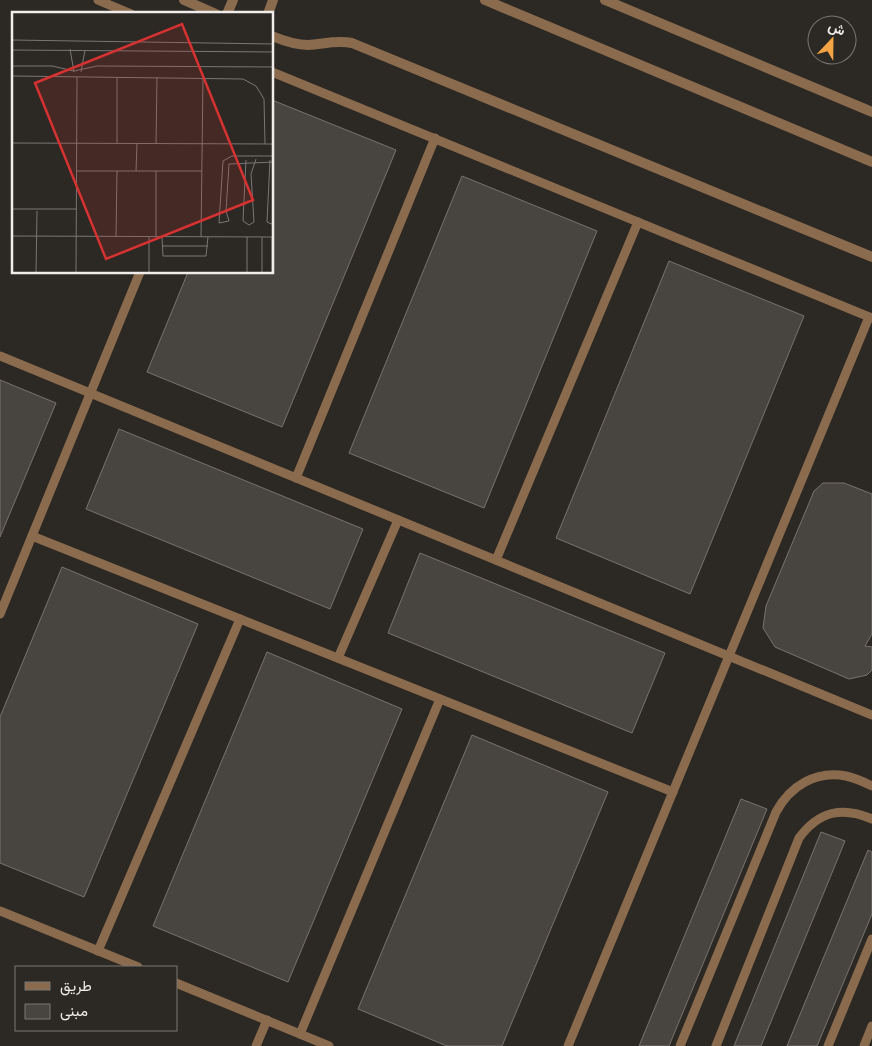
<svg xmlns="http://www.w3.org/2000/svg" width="872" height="1046" viewBox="0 0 872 1046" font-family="'Noto Serif',Vazirmatn,serif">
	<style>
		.building { fill: #48443f; stroke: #78736f }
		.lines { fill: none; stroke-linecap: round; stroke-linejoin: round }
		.lane { stroke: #8a6b4d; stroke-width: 9 }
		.street { stroke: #8a6b4d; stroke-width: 10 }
		.inset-road { fill: none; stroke: #7a7673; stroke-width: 1 }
		.view { fill: #d73232; fill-opacity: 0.15; stroke: #d73232; stroke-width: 2.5 }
		.inset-edge { fill: none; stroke: #efecea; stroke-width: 2.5 }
	</style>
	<rect width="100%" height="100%" fill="#2c2824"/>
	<!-- building -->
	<g class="building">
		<polygon points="272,100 396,150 282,427 147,372 188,272 272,272"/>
		<polygon points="462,176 597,231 484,508 349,453"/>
		<polygon points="669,261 804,316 690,594 556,538"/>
		<polygon points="0,380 56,403 0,537"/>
		<polygon points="119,429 363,529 330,609 86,509"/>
		<polygon points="823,483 844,483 872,494 872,634 865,646 872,647 872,670 867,675 849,679 775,647 763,628 766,606 814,491"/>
		<polygon points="420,553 665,653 632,733 388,633"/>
		<polygon points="62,567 198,624 84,897 0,863 0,717"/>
		<polygon points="267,652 402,709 288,982 153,926"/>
		<polygon points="472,735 608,792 502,1046 447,1046 358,1009"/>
		<polygon points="741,799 767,809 669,1046 639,1046"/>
		<polygon points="821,832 845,841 761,1046 734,1046"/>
		<polygon points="868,850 872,852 872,914 817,1046 787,1046"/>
	</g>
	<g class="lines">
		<!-- lane -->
		<g class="lane">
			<polyline points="98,0 131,14"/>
			<polyline points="272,72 872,318"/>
			<polyline points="0,356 872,715"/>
			<polyline points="296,478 435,138"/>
			<polyline points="32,536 673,792"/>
			<polyline points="496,560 638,222"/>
			<polyline points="0,614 140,272"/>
			<polyline points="338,658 398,520"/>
			<polyline points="0,911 138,967"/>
			<polyline points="98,951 240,619"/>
			<polyline points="176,983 329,1046"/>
			<polyline points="300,1034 440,699"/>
			<polyline points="256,1046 267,1020"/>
			<polyline points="568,1046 869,317"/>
			<path d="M680 1046 776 812C790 786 816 770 846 776 855 778 864 782 872 786"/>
			<path d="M716 1046 799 838C819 811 842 806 872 819"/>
			<polyline points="828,1046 872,939"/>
			<polyline points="864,1046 872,1026"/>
		</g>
		<!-- street -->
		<g class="street">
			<polyline points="184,0 216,14"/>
			<polyline points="485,0 872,162"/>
			<polyline points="605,0 872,112"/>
			<polyline points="227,14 233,0"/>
			<polyline points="268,14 273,0"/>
			<path d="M272 36C284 41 295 45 308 45 324 44 336 40 352 43L872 257"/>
		</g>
	</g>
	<!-- overview -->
	<g transform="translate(12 12)">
		<rect width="261" height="261" fill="#2c2824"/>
		<path class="inset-road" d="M0 28 262 32M58 37 62 60M0 38 262 40M0 54H40L62 59 85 54 262 55M69 60 73 38M0 64 231 67 244 74 252 87 253 132M0 131 262 132M105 131V65M144 132 145 65M262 144H220L211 149 207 211 217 209 214 199 217 152 262 150M234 148 231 209 237 213 242 210 239 162 244 147M258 148 255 210 262 213M65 159H190M124 159 125 131M0 197H64M0 224 262 225M104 225 105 159M144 225V159M150 225 151 244H194L196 225M189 225 191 65M150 234H196M24 261 25 199M64 261 65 65M137 261V225M235 261V225M250 261V225M260 261V225"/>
		<path class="view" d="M170 12 241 188 94 247 23 71Z"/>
		<rect width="261" height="261" class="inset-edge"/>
	</g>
	<!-- legend -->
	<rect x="15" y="966" width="162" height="65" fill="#2c2824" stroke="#7a7673"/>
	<rect x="25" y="982" width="25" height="8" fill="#8a6b4d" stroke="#7a7673"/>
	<text x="60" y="991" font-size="15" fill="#efecea">طريق</text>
	<rect x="25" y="1004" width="25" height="15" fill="#48443f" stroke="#7a7673"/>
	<text x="60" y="1016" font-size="15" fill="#efecea">مبنى</text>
	<!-- north arrow -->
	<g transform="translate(832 40) rotate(22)"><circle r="24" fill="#2c2824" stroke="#7a7673"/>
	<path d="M0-4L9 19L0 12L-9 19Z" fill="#f4a345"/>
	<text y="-8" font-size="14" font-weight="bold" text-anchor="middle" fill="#efecea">ش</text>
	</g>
</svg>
